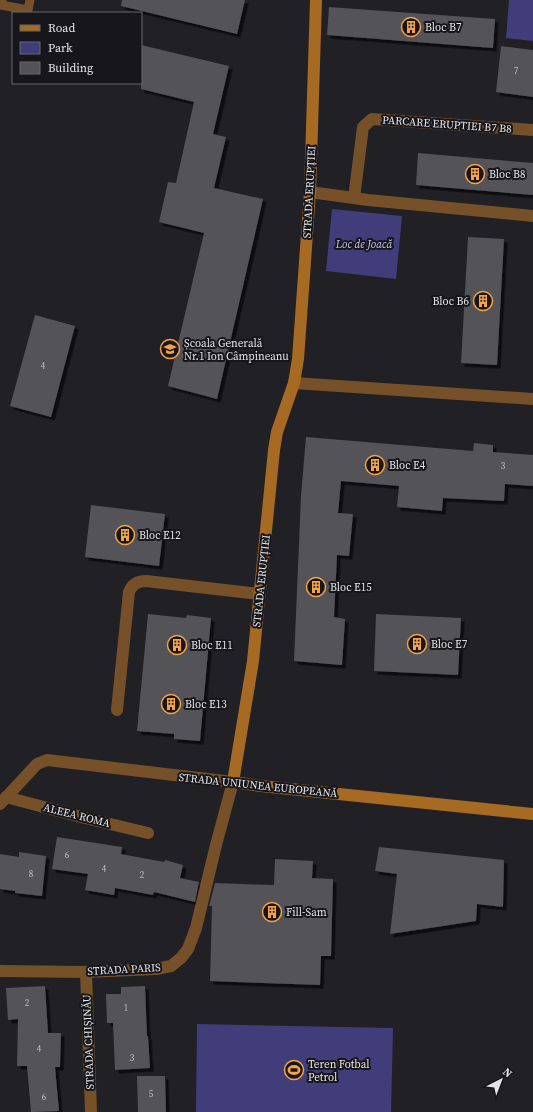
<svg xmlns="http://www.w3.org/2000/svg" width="533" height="1112" viewBox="0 0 533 1112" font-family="'Source Serif 4',serif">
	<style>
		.green { fill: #413d7b }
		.building { fill: #525258; filter: url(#shadow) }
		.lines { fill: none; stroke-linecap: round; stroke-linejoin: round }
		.lane { stroke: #765028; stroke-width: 9 }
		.street { stroke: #765028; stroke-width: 12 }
		.secondary { stroke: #a66a22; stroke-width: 12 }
		.labels { text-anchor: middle; stroke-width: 4; stroke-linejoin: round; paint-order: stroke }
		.number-label { font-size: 9px; fill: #c0c0c4 }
		.poi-label { font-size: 11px; fill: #e5e5e8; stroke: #17171b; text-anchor: start }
		.street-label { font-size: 11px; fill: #e5e5e8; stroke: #17171b }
		.park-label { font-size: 11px; font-style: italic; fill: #c5c7ee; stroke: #17171b }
	</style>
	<defs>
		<filter id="shadow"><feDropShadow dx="3.5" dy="3.5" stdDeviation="0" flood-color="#0009"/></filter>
	</defs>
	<rect width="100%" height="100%" fill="#202025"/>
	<!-- green -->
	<g class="green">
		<polygon points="509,0 533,0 533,41 506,38"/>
		<polygon points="332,209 402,216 396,279 326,271"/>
		<polygon points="197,1024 393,1028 391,1112 196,1112"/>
	</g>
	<!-- building -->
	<g class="building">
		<polygon points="122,0 245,0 237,34 121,6"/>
		<polygon points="329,7 495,19 493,48 327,35"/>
		<polygon points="141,45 229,66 213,134 226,137 214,188 263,199 217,399 168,386 204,233 159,222 168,182 176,183 194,102 141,89"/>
		<polygon points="501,46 533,50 533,97 496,92"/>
		<polygon points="418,153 533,163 533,195 416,185"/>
		<polygon points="468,237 504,239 497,365 461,363"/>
		<polygon points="35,315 75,326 51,417 10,406"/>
		<polygon points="306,437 473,451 474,443 493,445 493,452 533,455 533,486 505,484 504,501 443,498 442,511 397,507 399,486 341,481 338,513 353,514 349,556 337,555 334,617 345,619 342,665 294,661 301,496"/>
		<polygon points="91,505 165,514 159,566 85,557"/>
		<polygon points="148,614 186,618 187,615 211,618 200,741 174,739 174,734 137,731"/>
		<polygon points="376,614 461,618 458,675 374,671"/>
		<polygon points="57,837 122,847 121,854 164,862 165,860 183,865 180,878 199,882 195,902 154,892 153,895 115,888 114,895 85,890 88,874 52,869"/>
		<polygon points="379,847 504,860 503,907 477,904 476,921 390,934 397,874 375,871"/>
		<polygon points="19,852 46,856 42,896 15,893 15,891 0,889 0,854 19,857"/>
		<polygon points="275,859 313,861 312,878 333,879 331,956 321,956 320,985 210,981 212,906 209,906 215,883 274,885"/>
		<polygon points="45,986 48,1033 61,1033 60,1067 55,1067 59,1111 31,1112 27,1066 17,1066 18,1019 8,1020 6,988"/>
		<polygon points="145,986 147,1036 148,1036 150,1068 115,1070 113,1023 107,1023 106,994 121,994 121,987"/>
		<polygon points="137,1076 165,1076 166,1112 138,1112"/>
	</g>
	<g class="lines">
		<!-- lane -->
		<polyline class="lane" points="2,0 1,5 28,10 30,0"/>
		<!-- street -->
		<g class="street">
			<polyline points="310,192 368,200 533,216"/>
			<polyline points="354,198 363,127 372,119 533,130"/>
			<polyline points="294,383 533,399"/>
			<path d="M117 710 129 592C132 584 138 581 146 581L259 594"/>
			<polyline points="6,797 85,818 148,833"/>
			<polyline points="0,804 37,764 47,760 233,782 216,845 196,928 188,949 181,958 171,966 156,969 86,972 0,971"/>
			<polyline points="86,972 91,1112"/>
		</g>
		<!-- secondary -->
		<polyline class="secondary" points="316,0 310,192 298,359 294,383 277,432 274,450 253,661 233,782 261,786 533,814"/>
	</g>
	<!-- icons -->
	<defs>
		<g id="building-ring" transform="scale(1)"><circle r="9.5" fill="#17171b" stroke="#f5a346" stroke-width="1.5"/><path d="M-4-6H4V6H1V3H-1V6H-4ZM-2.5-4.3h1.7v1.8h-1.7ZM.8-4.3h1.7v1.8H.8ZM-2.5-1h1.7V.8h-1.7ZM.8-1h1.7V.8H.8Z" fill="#f5a346"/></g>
		<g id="school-ring" transform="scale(1)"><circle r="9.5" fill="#17171b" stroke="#f5a346" stroke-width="1.5"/><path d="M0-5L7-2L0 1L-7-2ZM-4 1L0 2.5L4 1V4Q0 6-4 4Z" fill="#f5a346"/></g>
		<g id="stadium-ring" transform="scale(1)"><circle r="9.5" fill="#17171b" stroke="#f5a346" stroke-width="1.5"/><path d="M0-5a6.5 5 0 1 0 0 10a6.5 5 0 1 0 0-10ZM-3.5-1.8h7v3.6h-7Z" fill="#f5a346"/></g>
	</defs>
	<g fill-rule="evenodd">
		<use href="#building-ring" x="411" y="27"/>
		<use href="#building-ring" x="475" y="174"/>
		<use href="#building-ring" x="483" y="301"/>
		<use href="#school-ring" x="170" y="349"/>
		<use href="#building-ring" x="375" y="465"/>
		<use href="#building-ring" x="125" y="535"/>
		<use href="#building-ring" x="316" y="587"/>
		<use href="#building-ring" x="417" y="644"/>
		<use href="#building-ring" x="177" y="645"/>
		<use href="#building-ring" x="171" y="704"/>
		<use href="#building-ring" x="272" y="912"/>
		<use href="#stadium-ring" x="294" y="1070"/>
	</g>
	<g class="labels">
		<!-- number labels -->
		<g class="number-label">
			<text x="516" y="74">7</text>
			<text x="43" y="369">4</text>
			<text x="503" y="469">3</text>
			<text x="67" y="858">6</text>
			<text x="104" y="872">4</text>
			<text x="31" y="877">8</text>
			<text x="142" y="878">2</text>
			<text x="27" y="1006">2</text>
			<text x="126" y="1011">1</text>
			<text x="39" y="1052">4</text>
			<text x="132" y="1061">3</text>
			<text x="151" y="1097">5</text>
			<text x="44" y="1100">6</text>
		</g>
		<!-- poi labels -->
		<g class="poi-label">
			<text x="425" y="31">Bloc B7</text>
			<text x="489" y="178">Bloc B8</text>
			<text x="469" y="305" text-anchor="end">Bloc B6</text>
			<text x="184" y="347">Școala Generală<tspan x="184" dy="13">Nr.1 Ion Câmpineanu</tspan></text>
			<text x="389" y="469">Bloc E4</text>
			<text x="139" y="539">Bloc E12</text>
			<text x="330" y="591">Bloc E15</text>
			<text x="431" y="648">Bloc E7</text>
			<text x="191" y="649">Bloc E11</text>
			<text x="185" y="708">Bloc E13</text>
			<text x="286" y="916">Fill-Sam</text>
			<text x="308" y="1068">Teren Fotbal<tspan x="308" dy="13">Petrol</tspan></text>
		</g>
		<!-- street labels -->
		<g class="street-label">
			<text transform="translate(447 124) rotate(4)" y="4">PARCARE ERUPTIEI B7 B8</text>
			<text transform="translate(309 192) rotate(-87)" y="4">STRADA ERUPȚIEI</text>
			<text transform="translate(261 581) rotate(-84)" y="4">STRADA ERUPȚIEI</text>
			<text transform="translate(258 785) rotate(6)" y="4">STRADA UNIUNEA EUROPEANĂ</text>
			<text transform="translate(77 815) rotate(14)" y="4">ALEEA ROMA</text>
			<text transform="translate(124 969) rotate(-3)" y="4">STRADA PARIS</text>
			<text transform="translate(88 1042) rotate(-92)" y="4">STRADA CHIȘINĂU</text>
		</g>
		<!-- park labels -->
		<g class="park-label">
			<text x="364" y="248">Loc de Joacă</text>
		</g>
	</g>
	<!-- legend -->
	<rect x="12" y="12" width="130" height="72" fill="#17171b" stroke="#69696d"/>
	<rect x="20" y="25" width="20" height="6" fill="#a66a22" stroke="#69696d"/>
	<text x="48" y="32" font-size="12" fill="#e5e5e8">Road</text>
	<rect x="20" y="42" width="20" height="12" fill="#413d7b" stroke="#69696d"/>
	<text x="48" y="52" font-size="12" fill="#e5e5e8">Park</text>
	<rect x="20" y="62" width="20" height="12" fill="#525258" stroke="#69696d"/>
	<text x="48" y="72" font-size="12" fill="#e5e5e8">Building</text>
	<!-- north arrow -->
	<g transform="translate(501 1080) rotate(42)" stroke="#17171b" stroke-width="3" paint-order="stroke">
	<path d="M0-3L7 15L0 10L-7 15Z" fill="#e5e5e8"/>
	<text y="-6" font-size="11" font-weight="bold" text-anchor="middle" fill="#e5e5e8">N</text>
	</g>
</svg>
